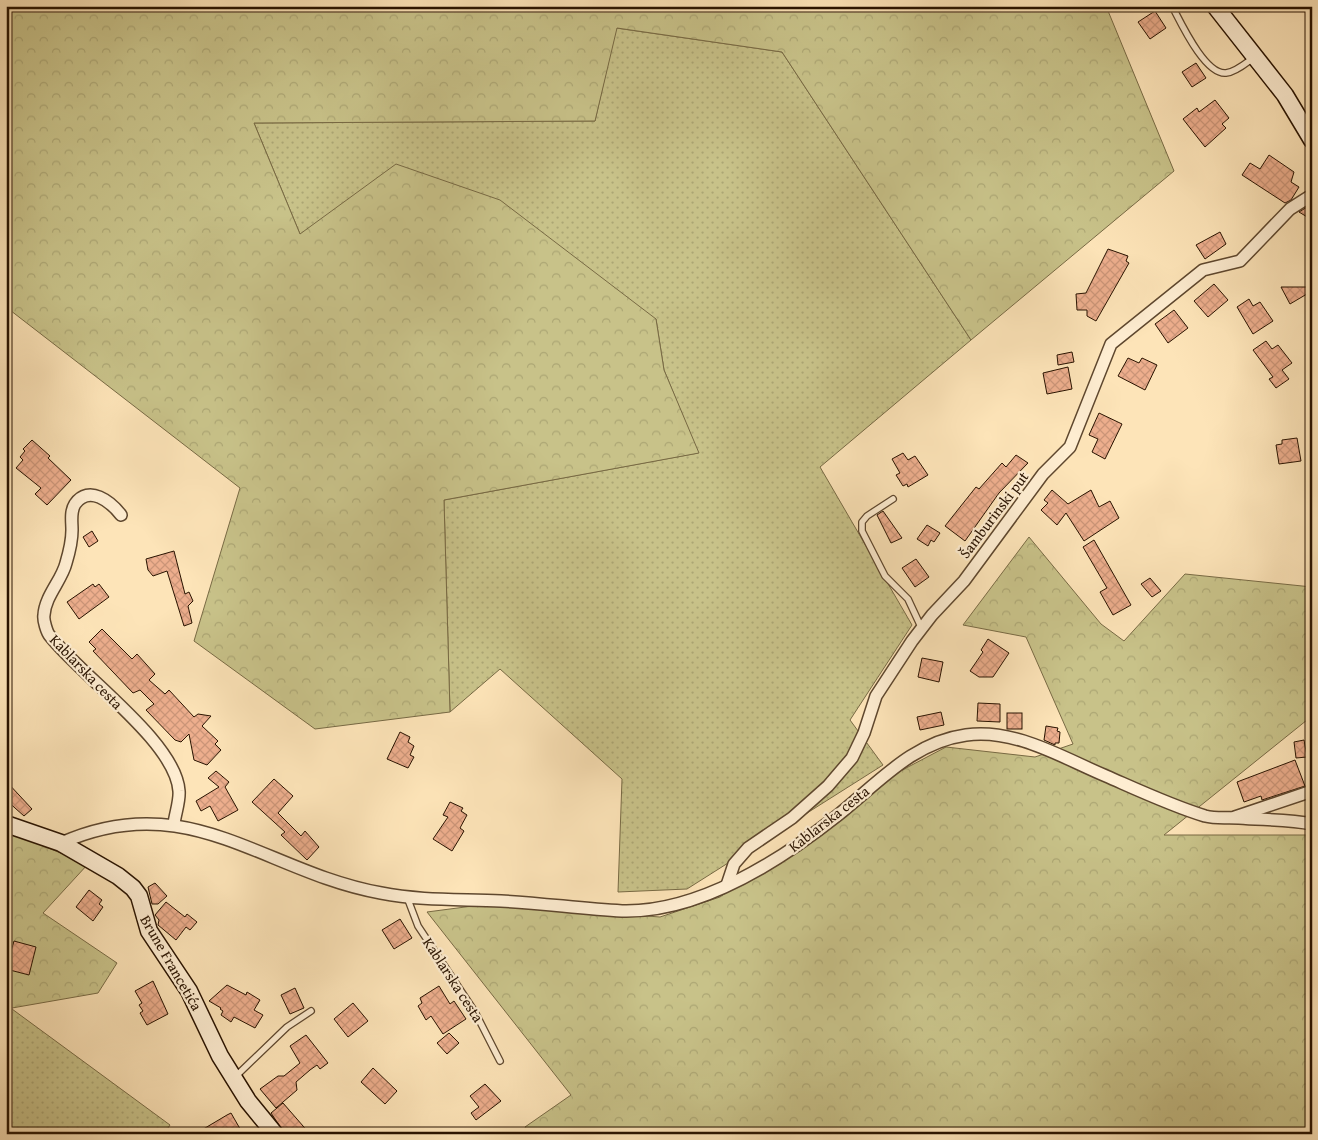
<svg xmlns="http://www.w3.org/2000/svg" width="1318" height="1140" viewBox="0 0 1318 1140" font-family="'Gentium Book Plus',serif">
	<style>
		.green { fill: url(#green-dots); stroke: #786a44 }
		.forest { fill: url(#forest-crowns); stroke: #786a44 }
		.building { fill: url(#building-cross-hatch); stroke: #291300 }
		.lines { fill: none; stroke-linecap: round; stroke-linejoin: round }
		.lane-casing { stroke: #5e472e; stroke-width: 8 }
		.street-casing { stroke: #5e472e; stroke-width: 14 }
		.secondary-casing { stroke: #291300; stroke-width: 19 }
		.lane { stroke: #feedd1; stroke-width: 5.5 }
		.street { stroke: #feedd1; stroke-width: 11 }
		.secondary { stroke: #feedd1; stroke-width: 16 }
		.labels { text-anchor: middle; stroke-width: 4.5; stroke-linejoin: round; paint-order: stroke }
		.street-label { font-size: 15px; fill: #291300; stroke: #feedd1 }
	</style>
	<defs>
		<pattern id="green-dots" width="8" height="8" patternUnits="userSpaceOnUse" patternTransform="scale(1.25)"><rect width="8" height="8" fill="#c8c289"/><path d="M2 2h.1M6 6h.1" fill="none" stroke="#aca674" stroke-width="1.8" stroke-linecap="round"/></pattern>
		<pattern id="forest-crowns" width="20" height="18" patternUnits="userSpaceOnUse" patternTransform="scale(1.25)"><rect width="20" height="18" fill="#c8c289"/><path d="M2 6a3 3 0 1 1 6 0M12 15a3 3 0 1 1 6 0" fill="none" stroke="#aca674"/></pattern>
		<pattern id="building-cross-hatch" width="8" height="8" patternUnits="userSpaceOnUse" patternTransform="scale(1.25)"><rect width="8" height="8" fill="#edae8d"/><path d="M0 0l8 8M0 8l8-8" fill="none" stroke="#cb9578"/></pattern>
	</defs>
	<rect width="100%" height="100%" fill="#fde4b8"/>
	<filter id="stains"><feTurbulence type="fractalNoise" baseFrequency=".004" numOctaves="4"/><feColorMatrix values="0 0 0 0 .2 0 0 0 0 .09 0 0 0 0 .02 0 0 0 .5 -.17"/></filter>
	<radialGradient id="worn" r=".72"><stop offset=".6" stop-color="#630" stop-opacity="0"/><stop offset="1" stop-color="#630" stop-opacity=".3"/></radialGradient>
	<!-- green -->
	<g class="green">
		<polygon points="616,28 782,52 971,340 820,467 912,625 850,720 883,765 687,889 618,892 622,779 500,669 450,712 444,500 698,453 664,370 656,319 300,234 254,123 595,121"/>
		<polygon points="12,1009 170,1125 164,1134 6,1134 6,1017"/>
	</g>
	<!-- forest -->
	<g class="forest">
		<polygon points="6,6 1106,6 1174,171 971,340 782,52 617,28 595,121 254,123 300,234 396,164 500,200 656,319 664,370 699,453 444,500 450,712 315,729 194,641 240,488 6,307"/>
		<polygon points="1029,537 1101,624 1124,641 1185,574 1312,587 1312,716 1164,835 1312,835 1312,1134 529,1134 525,1127 571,1095 427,912 488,904 660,917 720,897 891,776 946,747 1035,757 1073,744 1026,637 963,625"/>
		<polygon points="6,831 88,864 43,913 117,963 98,993 12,1008 6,1017"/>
	</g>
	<!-- building -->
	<g class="building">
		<polygon points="1155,11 1166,28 1150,39 1138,22"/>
		<polygon points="1196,63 1206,78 1192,87 1182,72"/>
		<polygon points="1215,100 1229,118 1222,124 1226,128 1205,147 1183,119 1197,108 1199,112"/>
		<polygon points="1269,155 1294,172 1291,182 1299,187 1291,200 1285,203 1242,175 1250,163 1260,169"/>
		<polygon points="1312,204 1312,220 1299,212"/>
		<polygon points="1220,232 1226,244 1205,259 1196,245"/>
		<polygon points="1108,249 1128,256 1126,261 1129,263 1096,321 1087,316 1087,310 1077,310 1076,294 1086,293"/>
		<polygon points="1214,284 1228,300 1208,317 1194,301"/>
		<polygon points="1281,287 1312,287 1312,291 1290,304"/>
		<polygon points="1249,299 1253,306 1260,302 1273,321 1253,334 1237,307"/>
		<polygon points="1174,310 1188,328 1168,343 1155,324"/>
		<polygon points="1266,341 1272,349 1278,345 1292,363 1282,370 1289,379 1276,388 1269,379 1273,377 1253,350"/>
		<polygon points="1072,352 1074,362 1058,365 1057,355"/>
		<polygon points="1128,358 1139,363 1142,358 1157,365 1145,390 1118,376"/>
		<polygon points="1068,367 1072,389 1047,394 1043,373"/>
		<polygon points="1099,413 1122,424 1105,459 1092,452 1098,439 1089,435"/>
		<polygon points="1297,438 1301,461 1279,464 1276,445 1282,444 1282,440"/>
		<polygon points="32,440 50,456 48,458 71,480 47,505 35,494 41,488 16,468 23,460 20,457 25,451 23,449"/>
		<polygon points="903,453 908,460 915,456 928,475 908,487 907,484 903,486 896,475 900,473 892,459"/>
		<polygon points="1016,455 1028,463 999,493 965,541 945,526 976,487 979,489 1002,463 1006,467"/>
		<polygon points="1052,490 1068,504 1091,490 1099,507 1110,501 1119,518 1084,541 1066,513 1057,525 1041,510 1048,503 1044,500"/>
		<polygon points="883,511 902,538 891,543 877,515"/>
		<polygon points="927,525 940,533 934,542 931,540 928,546 917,539"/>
		<polygon points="92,531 98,541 89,547 83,537"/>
		<polygon points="1094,540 1131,605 1113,615 1100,592 1107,588 1083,547"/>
		<polygon points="174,551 185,594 189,592 193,601 188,606 192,623 184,626 167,571 153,576 148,570 146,559"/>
		<polygon points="916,559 929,577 915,587 902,568"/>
		<polygon points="1150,578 1161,591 1152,597 1141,584"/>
		<polygon points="93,584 95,587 99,584 109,597 79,619 67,602"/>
		<polygon points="102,629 132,659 137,654 155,674 149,680 165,694 169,690 194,717 198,714 211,716 202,726 218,741 215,744 221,750 207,765 194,760 189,734 181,742 175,740 146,710 154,704 140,690 133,693 93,651 96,649 89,642"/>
		<polygon points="988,639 1009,653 993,677 979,677 970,671 983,652 981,650"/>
		<polygon points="922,658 943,662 939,682 918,677"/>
		<polygon points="978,703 1000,704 1000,722 977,721"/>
		<polygon points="941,712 944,725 920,730 917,717"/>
		<rect x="1007" y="713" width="15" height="16"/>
		<polygon points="1046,726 1058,728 1057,731 1060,732 1059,743 1055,743 1055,745 1044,740"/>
		<polygon points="400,732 410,737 408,742 414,746 410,755 414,757 408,768 387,759"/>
		<polygon points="1304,740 1307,757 1296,758 1294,742"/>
		<polygon points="1295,760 1305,786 1262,800 1261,796 1244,802 1237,782"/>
		<polygon points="216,771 229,782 225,787 238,810 218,821 210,806 201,811 196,801 219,787 208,778"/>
		<polygon points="274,779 293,796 278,813 301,836 305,831 319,847 307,860 281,835 285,832 252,802"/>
		<polygon points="6,781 32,809 24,816 6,800"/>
		<polygon points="450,802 463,808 461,811 467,815 460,828 464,831 452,851 433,839 448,817 443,815"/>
		<polygon points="155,883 167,896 158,904 152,904 148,887"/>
		<polygon points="89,890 102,900 99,904 103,907 93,921 76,907"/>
		<polygon points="166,902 185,917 187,914 197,922 190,930 186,927 176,940 158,925 159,920 155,915"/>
		<polygon points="400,919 412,938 394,949 382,930"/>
		<polygon points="14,941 36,947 29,975 6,969"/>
		<polygon points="153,981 168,1014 147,1025 140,1013 143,1011 139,1005 142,1003 135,991"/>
		<polygon points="227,985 246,995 247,992 260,1000 254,1010 263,1015 255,1028 234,1017 231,1022 221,1015 223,1011 220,1009 221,1008 209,1001"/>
		<polygon points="439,986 450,1004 454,1001 466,1019 443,1034 431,1016 426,1020 418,1006 422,1003 420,998"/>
		<polygon points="295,988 304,1008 290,1014 281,995"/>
		<polygon points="353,1003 368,1021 348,1037 334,1019"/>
		<polygon points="449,1033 459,1043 447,1054 437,1043"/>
		<polygon points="306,1035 328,1063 320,1069 317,1065 310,1070 296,1082 297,1090 276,1108 260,1089 278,1076 284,1076 300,1063 290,1046"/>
		<polygon points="373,1068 397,1091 385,1104 361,1082"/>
		<polygon points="485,1084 501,1101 476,1120 471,1113 479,1107 470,1096"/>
		<polygon points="283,1103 310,1134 285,1134 271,1113"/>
		<polygon points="231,1113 243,1134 195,1134 227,1115"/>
	</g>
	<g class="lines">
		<!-- lane casing -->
		<g class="lane-casing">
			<g id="lane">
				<path d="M1172 6C1181 23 1205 75 1226 73 1236 72 1246 63 1253 58"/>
				<polyline points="893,499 867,516 862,522 862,531 885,576 908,599 922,629"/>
				<polyline points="1308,823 1312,807"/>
				<polyline points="407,897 418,926 475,1012 500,1061"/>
				<polyline points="235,1077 287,1027 311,1011"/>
			</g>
		</g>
		<!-- street casing -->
		<g class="street-casing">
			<g id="street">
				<path d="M121 515C111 502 89 484 75 504 70 512 72 521 72 530 72 540 69 553 66 563 62 580 45 596 44 615 43 620 47 633 50 636 80 675 176 742 179 791 180 801 175 814 174 824"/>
				<polyline points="1235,817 1312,791"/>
				<path d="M61 843C189 786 264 872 381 893 421 901 462 899 501 901 542 903 582 909 622 911 698 913 780 861 838 815 878 783 913 742 966 735 1015 728 1063 758 1106 776 1138 790 1172 806 1205 816 1217 819 1227 817 1239 818 1262 820 1288 819 1312 824"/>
				<polyline points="727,885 734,864 748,848 792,818 828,786 852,758 864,733 876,696 912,641 932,615 964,581 1043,474 1070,447 1111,344 1203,270 1240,261 1290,209 1312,195"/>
			</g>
		</g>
		<!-- secondary casing -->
		<g class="secondary-casing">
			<g id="secondary">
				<polyline points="1215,6 1285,95 1312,140"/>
				<polyline points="6,824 61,843 118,876 133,888 139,896 149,931 189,991 220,1056 248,1101 275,1134"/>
			</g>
		</g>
		<!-- lane -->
		<use href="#lane" class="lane"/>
		<!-- street -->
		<use href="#street" class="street"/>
		<!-- secondary -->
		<use href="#secondary" class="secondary"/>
	</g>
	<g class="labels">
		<!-- street labels -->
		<g class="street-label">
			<text transform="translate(994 515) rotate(-53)" y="5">Šamburinski put</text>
			<text transform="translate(86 672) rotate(46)" y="5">Kablarska cesta</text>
			<text transform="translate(829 819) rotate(-38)" y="5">Kablarska cesta</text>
			<text transform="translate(171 963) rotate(60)" y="5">Brune Francetića</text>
			<text transform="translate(453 980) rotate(57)" y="5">Kablarska cesta</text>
		</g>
	</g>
	<!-- margin -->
	<rect width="1318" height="1140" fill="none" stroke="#fde4b8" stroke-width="25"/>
	<rect x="8" y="8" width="1303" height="1125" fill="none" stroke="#291300" stroke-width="2.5"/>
	<rect x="12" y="12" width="1293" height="1115" fill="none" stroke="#291300"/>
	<rect width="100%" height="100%" filter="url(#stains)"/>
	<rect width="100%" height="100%" fill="url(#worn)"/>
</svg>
